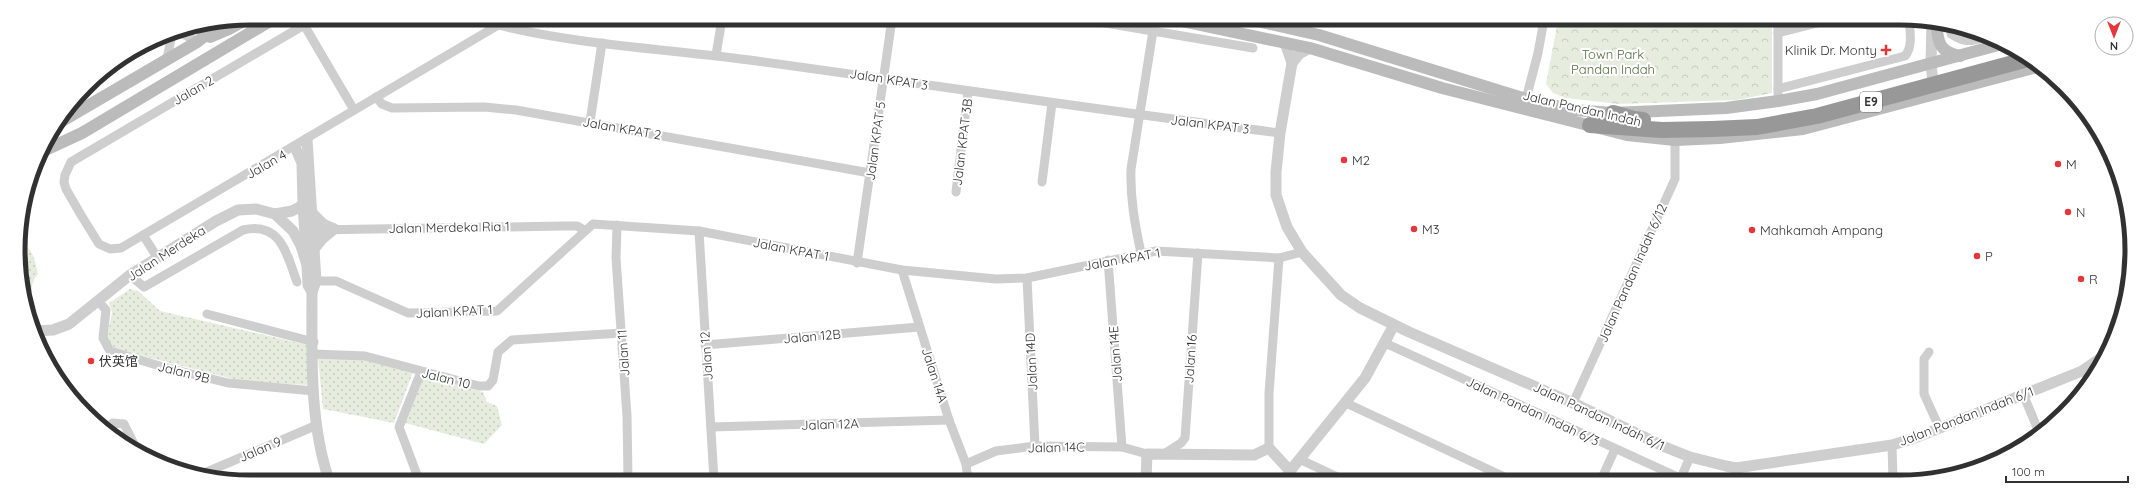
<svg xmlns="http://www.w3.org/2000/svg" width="2150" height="500" viewBox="0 0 2150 500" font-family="Quicksand,'Noto Sans SC',sans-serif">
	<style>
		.grass { fill: url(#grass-dots) }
		.forest { fill: url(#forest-crowns) }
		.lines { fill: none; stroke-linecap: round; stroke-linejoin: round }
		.minor { stroke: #cecece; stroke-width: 9 }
		.tertiary { stroke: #cecece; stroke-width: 11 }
		.secondary { stroke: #bbb; stroke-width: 12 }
		.motorway { stroke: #989898; stroke-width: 16 }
		.motorway-bridge { stroke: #989898; stroke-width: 16 }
		.poi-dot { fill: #e33739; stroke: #fff; stroke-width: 1.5 }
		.labels { text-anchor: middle; stroke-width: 4; stroke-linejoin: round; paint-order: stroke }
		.shield { fill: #fff; stroke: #6f6f6f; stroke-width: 1 }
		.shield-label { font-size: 12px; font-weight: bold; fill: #313131 }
		.poi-label { font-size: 13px; fill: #313131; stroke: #fff; text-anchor: start }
		.park-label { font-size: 13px; fill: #516c3e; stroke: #fff }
		.street-label { font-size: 13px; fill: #313131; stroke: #fff }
		.rim { fill: none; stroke: #313131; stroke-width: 5 }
	</style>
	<defs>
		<pattern id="grass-dots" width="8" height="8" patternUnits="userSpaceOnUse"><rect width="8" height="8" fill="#e6eddf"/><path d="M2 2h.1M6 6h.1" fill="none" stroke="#c6ccc0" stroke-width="1.8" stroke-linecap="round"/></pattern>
		<pattern id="forest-crowns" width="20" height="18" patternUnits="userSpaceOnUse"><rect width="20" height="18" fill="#e6eddf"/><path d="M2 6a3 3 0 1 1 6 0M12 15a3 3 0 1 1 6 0" fill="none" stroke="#c6ccc0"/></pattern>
	</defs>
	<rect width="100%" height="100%" fill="#fff"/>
	<!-- grass -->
	<g class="grass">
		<path d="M19 241C33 248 35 260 38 274 25 289 38 302 29 316Z"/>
		<polygon points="130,289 138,291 160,311 308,345 310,385 245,382 115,349 107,338 112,312 109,303"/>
		<polygon points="318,358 364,358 413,372 394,423 323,409"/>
		<polygon points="424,376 483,392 487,402 497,406 502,425 484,444 405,423"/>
	</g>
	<!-- forest -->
	<polygon class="forest" points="1558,20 1772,20 1772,93 1737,100 1618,104 1566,98 1553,93 1546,84"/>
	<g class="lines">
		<!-- minor -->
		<g class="minor">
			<polyline points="300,18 354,110"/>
			<polyline points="316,18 71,162 65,175 64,182 66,189 81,215 99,244 110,249 121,248 510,18"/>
			<polyline points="1082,19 1253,48"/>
			<polyline points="1778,20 1778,94"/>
			<path d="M498 25C583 46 671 49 757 61 932 85 1105 111 1280 133"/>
			<path d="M1951 27V34C1963 42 1970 42 1983 38"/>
			<polyline points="180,32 197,42"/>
			<polyline points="1778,33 1829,20"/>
			<polyline points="716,55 722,19"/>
			<polyline points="167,59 172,34"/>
			<path d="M1778 89 1905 56C1913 47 1910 31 1909 20"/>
			<polyline points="376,97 382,104 392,108 484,107 516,110 870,173"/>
			<polyline points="1526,99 1538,53 1544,20"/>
			<polyline points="590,122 602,43"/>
			<polyline points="1042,182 1052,103"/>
			<polyline points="956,192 968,91"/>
			<polyline points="617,225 616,258 627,416 628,480"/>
			<polyline points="313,230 564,226 577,226 584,230"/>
			<polyline points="699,231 714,480"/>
			<polyline points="143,235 157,257"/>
			<path d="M1141 253C1135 225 1130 198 1131 169L1153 31"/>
			<polyline points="1108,260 1122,447"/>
			<polyline points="857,263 892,19"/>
			<polyline points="902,270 949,420 966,464 968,480"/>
			<path d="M130 275 144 287 243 230C281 221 287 255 297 282"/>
			<polyline points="1027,278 1035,446"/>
			<polyline points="316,281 336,281 408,313 497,311 593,224 699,231 902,270 996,279 1027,278 1156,251 1279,258 1302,252"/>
			<polyline points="98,301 106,310 103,338 110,351 160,366 228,383 314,391"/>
			<polyline points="207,314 314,342"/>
			<polyline points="1385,343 1680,478"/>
			<polyline points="705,345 919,327"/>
			<polyline points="1929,352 1924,359 1924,394 1939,427"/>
			<polyline points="314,354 365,356 479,386 488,386 493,380 498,352 512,340 622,333"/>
			<polyline points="2023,394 2039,432"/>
			<polyline points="1346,403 1511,480"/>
			<polyline points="1573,403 1675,179 1675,140"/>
			<polyline points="107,427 113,423 124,424 138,452"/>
			<polyline points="711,427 949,420"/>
			<polyline points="1892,445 1893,480"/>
			<polyline points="1269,448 1269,393 1279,258"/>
			<polyline points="1164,454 1181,443 1185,438 1198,253"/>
			<polyline points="1299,459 1344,480"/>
			<polyline points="966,464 996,451 1035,446 1122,447 1147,454"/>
			<polyline points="202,474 317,425"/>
			<polyline points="419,480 399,427 421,372"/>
			<polyline points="1282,480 1290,471"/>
			<polyline points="1601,480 1615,449"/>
			<polyline points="1680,480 1690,457"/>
		</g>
		<!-- tertiary -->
		<g class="tertiary">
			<polyline points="1932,20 1931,64 1934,92"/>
			<polyline points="1285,43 1292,63 1280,133 1276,172 1276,195 1287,227 1302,252 1341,295 1360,308 1409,332 1573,403 1665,447 1690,457 1726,466 1736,468 1892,445 1915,438 2082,371 2108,353"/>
			<polyline points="1292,63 1299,54 1310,48"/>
			<path d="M307 139 316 281 312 292C312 354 309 421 329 480"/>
			<polyline points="295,147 302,163 303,205 307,265 308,285 312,292"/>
			<polyline points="2122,186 2124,194"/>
			<polyline points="312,213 323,224 334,229"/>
			<polyline points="275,214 292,211 303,205"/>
			<polyline points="314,249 322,239 334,229"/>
			<polyline points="34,331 53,330 69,324 130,275 216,221 238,210 256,209 275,214 293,231 301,246 307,265"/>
			<polyline points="1146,480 1147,454 1254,455 1269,448 1290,471 1365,378 1394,325"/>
		</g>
		<!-- secondary -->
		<g class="secondary">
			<polyline points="1172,19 1310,48 1442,88 1627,135 1675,140 1720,138 1803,129 2037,67"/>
			<polyline points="1248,19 1319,35 1526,99 1574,110 1613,113 1726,108 1778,101 1817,94 2002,44"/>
			<path d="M1936 22C1938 41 1938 52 1960 56"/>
			<polyline points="210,37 229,29 247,19"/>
			<polyline points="62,121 197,42 220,24"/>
			<polyline points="41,152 82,133 275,18"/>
		</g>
		<!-- motorway -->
		<g class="motorway">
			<polyline points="1613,113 1634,119 1643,120"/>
			<polyline points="1590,125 1662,130 1712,129"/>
		</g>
		<!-- motorway-bridge -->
		<polyline class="motorway-bridge" points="1712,129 1757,127 1817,116 2028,59"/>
	</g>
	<!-- markers -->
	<g class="poi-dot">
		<path d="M1884 44h4v4h4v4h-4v4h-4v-4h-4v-4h4z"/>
		<circle cx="1344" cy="160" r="4"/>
		<circle cx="2058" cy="164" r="4"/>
		<circle cx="2068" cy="212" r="4"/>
		<circle cx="1414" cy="229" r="4"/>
		<circle cx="1752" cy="230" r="4"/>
		<circle cx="1977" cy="256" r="4"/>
		<circle cx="2081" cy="279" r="4"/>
		<circle cx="91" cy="361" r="4"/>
	</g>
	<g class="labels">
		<!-- shield labels -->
		<rect class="shield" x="1860" y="92" width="22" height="20" rx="3"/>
		<g class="shield-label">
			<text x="1871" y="106">E9</text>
		</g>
		<!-- poi labels -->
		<g class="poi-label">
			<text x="1877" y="55" text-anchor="end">Klinik Dr. Monty</text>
			<text x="1352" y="165">M2</text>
			<text x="2066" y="169">M</text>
			<text x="2076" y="217">N</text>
			<text x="1422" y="234">M3</text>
			<text x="1760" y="235">Mahkamah Ampang</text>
			<text x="1985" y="261">P</text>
			<text x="2089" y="284">R</text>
			<text x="99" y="366">伏英馆</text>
		</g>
		<!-- park labels -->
		<g class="park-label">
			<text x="1613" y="59">Town Park<tspan x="1613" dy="15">Pandan Indah</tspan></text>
		</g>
		<!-- street labels -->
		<g class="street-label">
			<text transform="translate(889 79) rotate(9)" y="5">Jalan KPAT 3</text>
			<text transform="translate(193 90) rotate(-30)" y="5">Jalan 2</text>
			<text transform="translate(1582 108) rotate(13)" y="5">Jalan Pandan Indah</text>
			<text transform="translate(1210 124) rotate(7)" y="5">Jalan KPAT 3</text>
			<text transform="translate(622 128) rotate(10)" y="5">Jalan KPAT 2</text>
			<text transform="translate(875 141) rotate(-82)" y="5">Jalan KPAT 5</text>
			<text transform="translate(962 142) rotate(-83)" y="5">Jalan KPAT 3B</text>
			<text transform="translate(266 164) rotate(-30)" y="5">Jalan 4</text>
			<text transform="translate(449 227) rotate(-1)" y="5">Jalan Merdeka Ria 1</text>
			<text transform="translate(791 249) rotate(11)" y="5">Jalan KPAT 1</text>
			<text transform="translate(166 253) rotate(-33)" y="5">Jalan Merdeka</text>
			<text transform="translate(1122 259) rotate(-10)" y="5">Jalan KPAT 1</text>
			<text transform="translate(1632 273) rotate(-66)" y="5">Jalan Pandan Indah 6/12</text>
			<text transform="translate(454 311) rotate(-3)" y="5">Jalan KPAT 1</text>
			<text transform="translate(812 336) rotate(-5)" y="5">Jalan 12B</text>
			<text transform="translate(623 353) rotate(-94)" y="5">Jalan 11</text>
			<text transform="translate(1115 354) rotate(-94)" y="5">Jalan 14E</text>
			<text transform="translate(706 356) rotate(-94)" y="5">Jalan 12</text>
			<text transform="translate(1190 359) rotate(-86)" y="5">Jalan 16</text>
			<text transform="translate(1031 362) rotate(-93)" y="5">Jalan 14D</text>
			<text transform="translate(184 372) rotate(14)" y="5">Jalan 9B</text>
			<text transform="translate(935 375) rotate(72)" y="5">Jalan 14A</text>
			<text transform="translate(446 378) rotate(14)" y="5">Jalan 10</text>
			<text transform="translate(1533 411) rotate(25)" y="5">Jalan Pandan Indah 6/3</text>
			<text transform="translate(1599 416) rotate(25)" y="5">Jalan Pandan Indah 6/1</text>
			<text transform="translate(1966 416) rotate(-21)" y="5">Jalan Pandan Indah 6/1</text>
			<text transform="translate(830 424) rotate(-2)" y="5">Jalan 12A</text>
			<text transform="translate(1056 447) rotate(-1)" y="5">Jalan 14C</text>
			<text transform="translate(260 449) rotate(-23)" y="5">Jalan 9</text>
		</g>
	</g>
	<!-- crop -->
	<path d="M0 0H2150V500H0ZM250 25H1900A225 225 0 0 1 2125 250V250A225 225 0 0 1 1900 475H250A225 225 0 0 1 25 250V250A225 225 0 0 1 250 25Z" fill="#fff" fill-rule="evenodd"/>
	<path class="rim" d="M250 25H1900A225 225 0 0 1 2125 250V250A225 225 0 0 1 1900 475H250A225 225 0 0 1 25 250V250A225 225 0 0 1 250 25Z"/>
	<!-- north arrow -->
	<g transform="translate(2114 36) rotate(180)"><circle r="19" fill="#ffffff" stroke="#adadad"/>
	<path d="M0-3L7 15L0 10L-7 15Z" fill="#e33739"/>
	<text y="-6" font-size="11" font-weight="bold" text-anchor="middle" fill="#313131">N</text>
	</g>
	<!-- scale -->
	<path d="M2006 476v6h122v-6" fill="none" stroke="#313131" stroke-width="2"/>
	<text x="2012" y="476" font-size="12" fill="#313131" stroke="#ffffff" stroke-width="3" paint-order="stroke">100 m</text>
</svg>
